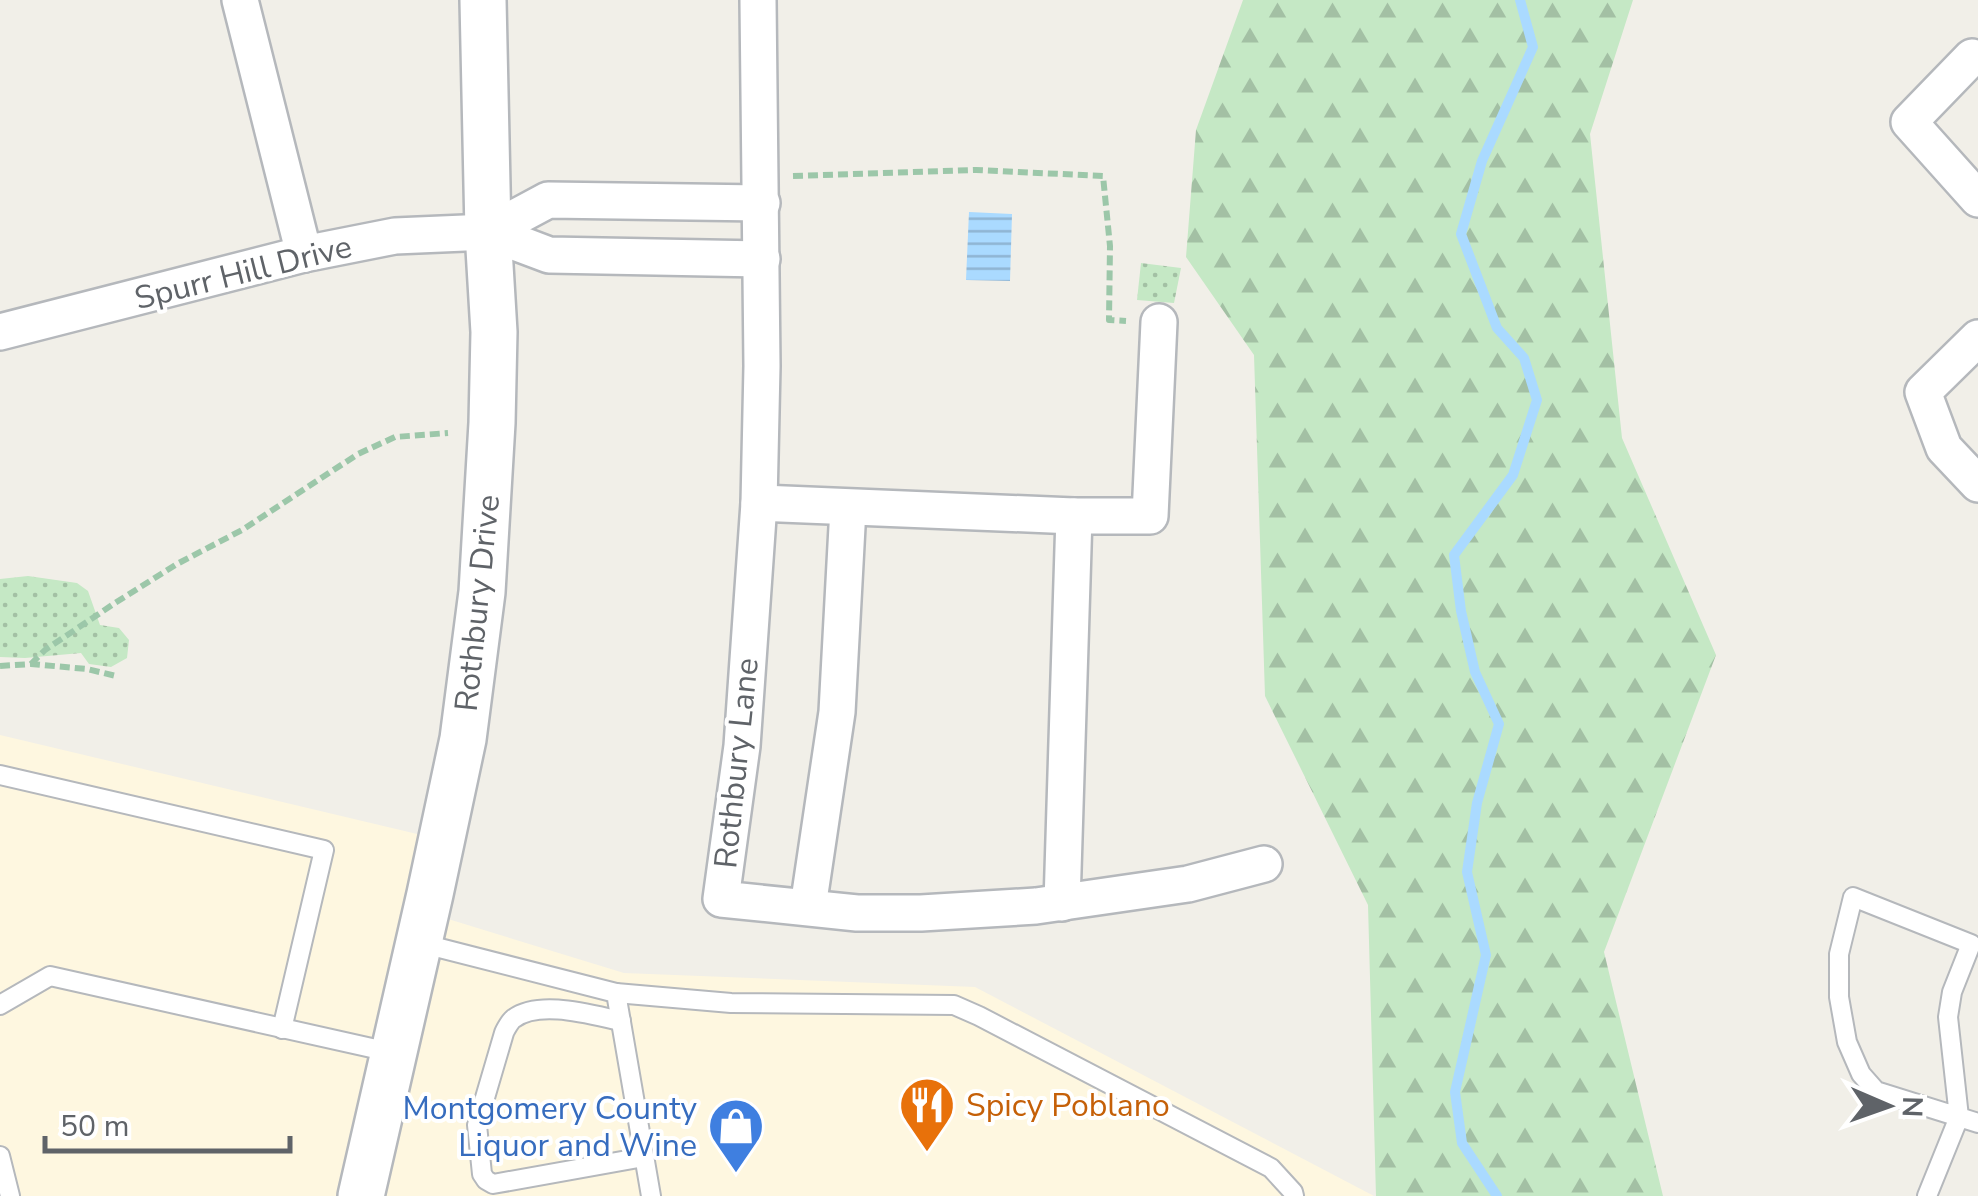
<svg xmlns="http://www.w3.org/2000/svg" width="1978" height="1196" viewBox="0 0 1978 1196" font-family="'Nunito Sans',sans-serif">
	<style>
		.commercial { fill: #fef7e0 }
		.forest { fill: url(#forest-firs) }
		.park { fill: url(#park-dots) }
		.water { fill: url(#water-rules) }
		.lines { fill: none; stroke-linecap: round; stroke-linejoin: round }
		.stream { stroke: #aadaff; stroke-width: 10 }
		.service-casing { stroke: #b5b8bc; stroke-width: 22 }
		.minor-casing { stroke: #b5b8bc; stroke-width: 40 }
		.tertiary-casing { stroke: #b5b8bc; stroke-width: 50 }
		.path { stroke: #9cc7a9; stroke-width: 6; stroke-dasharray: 10 5; stroke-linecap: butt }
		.service { stroke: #fff; stroke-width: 18 }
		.minor { stroke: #fff; stroke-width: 35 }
		.tertiary { stroke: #fff; stroke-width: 45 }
		.labels { text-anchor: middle; stroke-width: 8; stroke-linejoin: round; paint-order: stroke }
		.street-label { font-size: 32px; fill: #5f6368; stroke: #fff }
		.food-label { font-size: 32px; fill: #c56008; stroke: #fff; text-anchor: start }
		.shop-label { font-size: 32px; fill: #366cbe; stroke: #fff; text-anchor: end }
	</style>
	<defs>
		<pattern id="forest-firs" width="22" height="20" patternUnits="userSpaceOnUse" patternTransform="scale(2.5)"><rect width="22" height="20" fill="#c5e8c5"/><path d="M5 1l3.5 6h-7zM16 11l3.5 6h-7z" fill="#a3c0a4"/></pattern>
		<pattern id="park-dots" width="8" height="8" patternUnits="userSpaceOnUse" patternTransform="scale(2.5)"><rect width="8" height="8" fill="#c5e8c5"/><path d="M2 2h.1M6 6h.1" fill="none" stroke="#a3c0a4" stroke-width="1.8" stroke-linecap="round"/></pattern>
		<pattern id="water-rules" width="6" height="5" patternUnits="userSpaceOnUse" patternTransform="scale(2.5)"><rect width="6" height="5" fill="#aadaff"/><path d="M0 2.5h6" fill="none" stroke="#8eb4d2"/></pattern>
	</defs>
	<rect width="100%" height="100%" fill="#f1efe8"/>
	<!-- commercial -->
	<polygon class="commercial" points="0,735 434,838 409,907 624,973 975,987 1374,1196 0,1196"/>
	<!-- forest -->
	<polygon class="forest" points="1243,0 1633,0 1590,134 1622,438 1716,655 1604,952 1663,1196 1376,1196 1368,905 1265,696 1254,355 1186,257 1196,130"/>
	<!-- park -->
	<g class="park">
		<polygon points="1141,263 1181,268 1174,303 1137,300"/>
		<polygon points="28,576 77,583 88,591 100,625 119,628 129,640 127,658 111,667 89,664 81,653 25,658 0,657 0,579"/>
	</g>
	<!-- water -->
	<polygon class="water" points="969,212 1012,214 1010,281 966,280"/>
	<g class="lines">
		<!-- stream -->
		<polyline class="stream" points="1497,1196 1462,1143 1455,1092 1486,955 1467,872 1477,803 1499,724 1475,672 1461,611 1454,555 1513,475 1537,400 1524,358 1497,328 1461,234 1482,161 1533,47 1520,0"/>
		<!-- service casing -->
		<g class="service-casing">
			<g id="service">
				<polyline points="0,775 324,850 282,1029"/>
				<polyline points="420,943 616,993 651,1196"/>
				<polyline points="616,993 731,1003 954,1005 979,1016 1271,1168 1293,1192 1294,1196"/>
				<polyline points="0,1005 50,976 394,1053"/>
				<path d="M621 1021C592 1015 539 999 513 1019 511 1020 505 1030 504 1033L477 1125 482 1174 486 1180 493 1184 644 1157"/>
				<polyline points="0,1156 10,1196"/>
				<polyline points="1927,1196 1959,1117 1948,1017 1952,992 1971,944 1853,897 1839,954 1839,997 1847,1042 1861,1074 1876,1091 1978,1123"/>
			</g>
		</g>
		<!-- minor casing -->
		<g class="minor-casing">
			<g id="minor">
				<polyline points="240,0 304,254"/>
				<polyline points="758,0 762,366 759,503 742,746 721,899 857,913 921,913 1036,906 1188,884 1264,864"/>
				<polyline points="1972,57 1909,122 1978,199"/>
				<polyline points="488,232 548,200 762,203"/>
				<polyline points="0,332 304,254 395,236 488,232 549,255 762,259"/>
				<polyline points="1978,338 1923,392 1944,448 1978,484"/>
				<polyline points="759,503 1074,516 1150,516 1159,322"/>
				<polyline points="1062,903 1074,516"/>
				<polyline points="808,907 837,712 848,508"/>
			</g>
		</g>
		<!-- tertiary casing -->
		<g class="tertiary-casing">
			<polyline id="tertiary" points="361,1196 430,894 463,739 482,592 492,423 494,332 488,232 483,0"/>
		</g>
		<!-- path -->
		<g class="path">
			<polyline points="793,176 976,170 1103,176 1110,246 1109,320 1126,321"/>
			<polyline points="31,664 45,650 115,603 177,564 242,530 358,454 395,437 448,433"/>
			<polyline points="0,666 31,664 87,669 116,676"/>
		</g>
		<!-- service -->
		<use href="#service" class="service"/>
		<!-- minor -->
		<use href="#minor" class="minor"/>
		<!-- tertiary -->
		<use href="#tertiary" class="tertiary"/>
	</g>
	<!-- icons -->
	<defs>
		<g id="restaurant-pin" transform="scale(2.875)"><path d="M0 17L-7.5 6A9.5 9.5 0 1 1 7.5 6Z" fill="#e8710a" stroke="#fff"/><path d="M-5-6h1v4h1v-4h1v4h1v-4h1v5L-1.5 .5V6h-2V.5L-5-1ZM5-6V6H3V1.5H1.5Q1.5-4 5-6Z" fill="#fff"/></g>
		<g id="shop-pin" transform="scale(2.875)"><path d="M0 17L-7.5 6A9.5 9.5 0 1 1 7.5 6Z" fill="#3f7fe0" stroke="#fff"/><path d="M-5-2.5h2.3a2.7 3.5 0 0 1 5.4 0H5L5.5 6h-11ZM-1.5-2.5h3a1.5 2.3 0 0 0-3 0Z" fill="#fff"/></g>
	</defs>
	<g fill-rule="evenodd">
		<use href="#restaurant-pin" x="927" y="1105"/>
		<use href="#shop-pin" x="736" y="1126"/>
	</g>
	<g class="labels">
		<!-- street labels -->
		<g class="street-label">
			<text transform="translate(243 272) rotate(-14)" y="11">Spurr Hill Drive</text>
			<text transform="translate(477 603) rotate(-84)" y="11">Rothbury Drive</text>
			<text transform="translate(736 763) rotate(-84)" y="11">Rothbury Lane</text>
		</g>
		<!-- food labels -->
		<g class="food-label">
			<text x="966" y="1116">Spicy Poblano</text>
		</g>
		<!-- shop labels -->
		<g class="shop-label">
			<text x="697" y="1119">Montgomery County<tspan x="697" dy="37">Liquor and Wine</tspan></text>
		</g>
	</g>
	<!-- north arrow -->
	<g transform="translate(1888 1106) rotate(92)" stroke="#ffffff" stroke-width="8" paint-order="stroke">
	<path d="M0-8L18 38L0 25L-18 38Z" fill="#5f6368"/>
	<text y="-15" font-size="28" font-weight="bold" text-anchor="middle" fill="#5f6368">N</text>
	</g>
	<!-- scale -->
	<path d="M45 1136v15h245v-15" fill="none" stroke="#5f6368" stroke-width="5"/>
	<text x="60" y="1136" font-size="30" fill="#5f6368" stroke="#ffffff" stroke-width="8" paint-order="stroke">50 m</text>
</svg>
